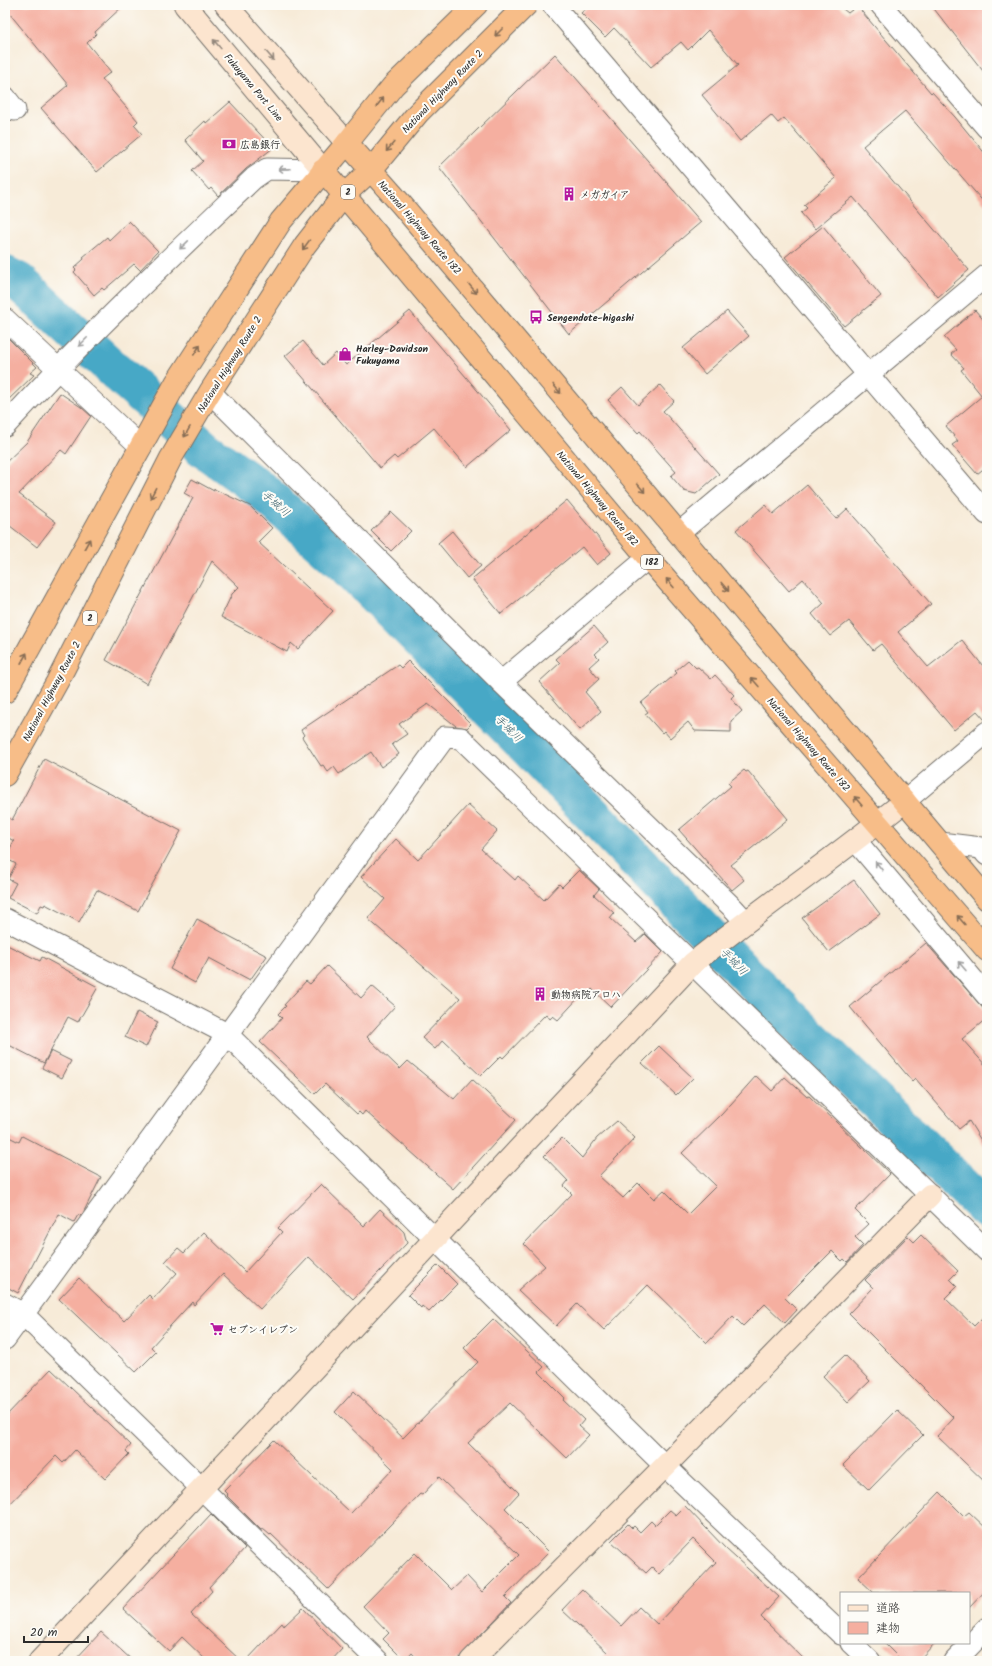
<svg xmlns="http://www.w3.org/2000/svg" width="992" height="1666" viewBox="0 0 992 1666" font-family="Kalam,'Klee One',sans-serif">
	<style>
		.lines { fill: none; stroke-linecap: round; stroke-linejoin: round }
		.river { stroke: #47a8c6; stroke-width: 39 }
		.building { fill: #f5afa0 }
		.street-casing { stroke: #726e68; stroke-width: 23 }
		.secondary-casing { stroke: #726e68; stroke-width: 24 }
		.highway-casing { stroke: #726e68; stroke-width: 24 }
		.street { stroke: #fff; stroke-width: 21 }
		.secondary { stroke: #fce5cf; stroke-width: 22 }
		.highway { stroke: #f7bd88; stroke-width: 22 }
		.oneway { stroke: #876d55 }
		.oneway2 { stroke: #94887d }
		.oneway3 { stroke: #a0a0a0 }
		.labels { text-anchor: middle; stroke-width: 4; stroke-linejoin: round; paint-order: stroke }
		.shield { fill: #fdfcf7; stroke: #6a6a68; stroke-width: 1 }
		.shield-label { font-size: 9px; font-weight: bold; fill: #2b2b2b }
		.street-label { font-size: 10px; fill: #2b2b2b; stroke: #fdfcf7 }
		.poi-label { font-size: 10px; font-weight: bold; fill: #2b2b2b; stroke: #fdfcf7; text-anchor: start }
		.water-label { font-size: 11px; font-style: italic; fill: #365d69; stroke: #fdfcf7 }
	</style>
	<rect width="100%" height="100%" fill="#fdfcf7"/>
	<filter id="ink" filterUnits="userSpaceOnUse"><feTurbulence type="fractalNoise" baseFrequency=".025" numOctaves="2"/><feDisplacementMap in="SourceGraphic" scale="8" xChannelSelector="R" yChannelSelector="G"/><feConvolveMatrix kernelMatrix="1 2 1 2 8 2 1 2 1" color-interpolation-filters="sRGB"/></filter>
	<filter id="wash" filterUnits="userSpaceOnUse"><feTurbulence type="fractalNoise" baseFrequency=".012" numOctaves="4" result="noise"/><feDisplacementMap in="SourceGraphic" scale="16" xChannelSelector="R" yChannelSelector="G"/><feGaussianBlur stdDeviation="0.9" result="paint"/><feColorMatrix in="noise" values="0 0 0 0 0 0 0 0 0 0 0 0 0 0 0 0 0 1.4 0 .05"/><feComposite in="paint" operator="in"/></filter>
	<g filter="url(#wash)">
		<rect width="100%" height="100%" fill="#f7ebd8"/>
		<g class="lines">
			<!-- river -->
			<polyline class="river" points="5,275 19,282 111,367 204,449 261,490 351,570 529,749 755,983 987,1210"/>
		</g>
		<g id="blocks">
			<!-- building -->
			<g class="building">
				<polygon points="5,5 124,5 95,32 96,34 87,43 111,72 102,79 138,121 134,125 142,134 97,172 41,108 68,85 5,8"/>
				<polygon points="590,5 838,5 848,13 857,6 931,93 932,92 955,117 987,156 987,206 905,111 863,146 969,270 938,297 853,197 815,229 801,213 807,208 804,205 836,178 784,118 778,123 771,115 740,141 702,95 738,65 708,30 688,50 681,42 651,67 614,28 605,37 581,13"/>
				<polygon points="931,5 987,5 987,76"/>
				<polygon points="555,54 701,222 569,334 439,167"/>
				<polygon points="230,102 273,148 246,169 218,196 211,188 209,190 192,171 203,161 185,140 205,121 206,123"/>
				<polygon points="129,221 158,251 140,270 134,264 104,290 102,288 94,295 74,272 76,270 74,268 84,259 83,257 107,237 109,240"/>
				<polygon points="823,226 881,296 844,326 785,257"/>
				<polygon points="975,310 987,324 987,466 977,474 952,445 958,441 946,426 982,396 961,370 964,368 951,354 956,350 944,337"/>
				<polygon points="410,311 511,430 467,467 434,428 397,459 394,456 380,468 285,356 303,341 323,365 336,353 346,365"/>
				<polygon points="727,311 749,336 705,374 683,348"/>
				<polygon points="5,335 37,367 30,373 34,375 5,403"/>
				<polygon points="660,385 674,401 663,411 719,474 696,494 684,491 671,476 676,472 640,431 638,433 608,400 622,387 638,405"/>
				<polygon points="60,393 81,407 91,416 66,454 61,450 19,494 56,522 37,547 5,522 5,463 27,442"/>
				<polygon points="192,479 214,491 214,489 250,506 272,528 258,542 333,611 298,649 291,643 287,652 221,617 232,594 239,587 212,561 147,684 106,660 193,498 184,493"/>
				<polygon points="807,485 836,519 847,509 931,604 898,632 928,667 962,640 987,671 987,720 985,720 977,711 954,730 881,644 873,650 849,621 830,636 812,614 824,603 803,579 789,591 736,530 765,505 773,514"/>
				<polygon points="567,500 611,553 597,565 582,547 501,614 472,579"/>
				<polygon points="391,512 411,531 391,551 371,531"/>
				<polygon points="452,531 481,566 467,578 438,543"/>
				<polygon points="594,626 608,642 595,654 599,658 589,667 599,679 585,692 601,711 580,730 539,682 560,663 556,659"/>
				<polygon points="688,660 696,668 698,667 711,679 715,675 734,695 731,698 742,711 731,721 731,732 695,731 688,722 670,738 664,731 662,733 645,714 648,712 641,703 677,673 675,671"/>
				<polygon points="408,661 471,724 467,728 456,726 428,704 399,724 407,734 392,744 399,754 381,767 371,752 339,774 334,767 328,772 323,765 321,766 302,737 304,735 301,730 398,665 401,668"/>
				<polygon points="44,759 181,831 138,911 97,890 79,922 45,904 44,906 41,905 37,913 8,898 16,883 8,879 16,864 5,858 14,841 5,836 5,816 12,820"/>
				<polygon points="744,770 746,772 748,771 788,819 731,865 744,880 732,890 679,830 731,786 728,783"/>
				<polygon points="468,805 497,831 481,849 515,880 518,876 544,900 559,884 562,887 579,870 599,889 594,895 614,913 610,918 636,942 645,934 663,952 611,1007 592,989 585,998 581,995 558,1020 553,1016 550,1019 546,1014 503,1058 501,1056 481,1076 443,1040 435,1049 422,1038 460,998 368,919 385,899 361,877 396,839 418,860"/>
				<polygon points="854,880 880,914 829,952 802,918"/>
				<polygon points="197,919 267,956 250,980 209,958 195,983 170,969"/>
				<polygon points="926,943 987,1013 987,1018 962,1039 987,1067 987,1150 969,1121 959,1129 915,1078 912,1081 850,1007"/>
				<polygon points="5,944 40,961 42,957 98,987 78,1022 68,1017 44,1063 5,1043"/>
				<polygon points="327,966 361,998 372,986 395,1006 367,1037 400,1069 408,1061 454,1099 472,1079 516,1120 453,1189 365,1111 362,1115 359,1112 357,1114 325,1084 315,1094 260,1042 282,1018 278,1014 286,1006 284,1005 306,981 310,984"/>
				<polygon points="137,1012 158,1022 146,1047 125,1037"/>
				<polygon points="659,1046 693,1078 676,1095 642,1063"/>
				<polygon points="51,1051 71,1061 62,1078 42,1068"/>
				<polygon points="756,1076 772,1091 785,1077 807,1097 809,1096 890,1174 855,1210 869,1224 855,1237 863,1245 847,1262 844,1259 842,1261 832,1251 785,1298 797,1310 785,1323 765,1304 743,1326 733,1316 707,1343 648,1285 604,1330 577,1304 556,1326 518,1290 545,1266 524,1244 572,1194 564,1186 568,1181 544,1156 562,1138 582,1158 597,1138 617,1121 635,1138 599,1176 623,1198 638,1183 654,1199 664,1190 688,1214 716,1186 682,1153 722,1114"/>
				<polygon points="5,1135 19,1142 22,1136 101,1177 83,1213 80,1216 78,1215 74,1222 59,1214 18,1293 5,1286"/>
				<polygon points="321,1184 364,1226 380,1209 404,1232 407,1243 353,1299 309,1257 260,1309 223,1274 194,1305 192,1302 151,1347 156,1352 136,1372 59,1299 79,1278 124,1321 149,1295 153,1299 177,1273 165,1262 178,1248 184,1253 204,1232 245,1272 282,1232 278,1228"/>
				<polygon points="921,1235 958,1271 950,1279 957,1286 945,1298 974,1326 987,1313 987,1484 937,1436 954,1418 849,1313 873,1288 865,1280 908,1236 914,1242"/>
				<polygon points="438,1265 457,1284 429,1312 422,1306 421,1308 408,1295"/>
				<polygon points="493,1319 544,1367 539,1372 565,1398 563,1400 584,1420 579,1426 589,1435 567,1458 510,1403 468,1443 519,1493 505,1508 549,1552 505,1597 511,1603 456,1661 419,1661 412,1653 405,1661 383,1639 389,1633 363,1606 415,1553 452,1590 467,1576 482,1592 519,1555 439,1477 422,1495 420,1494 328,1589 271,1534 270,1535 263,1529 261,1530 227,1496 228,1495 224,1491 274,1440 351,1513 393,1469 335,1412 354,1391 403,1438 478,1362 464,1348"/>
				<polygon points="845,1355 870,1381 848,1402 823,1376"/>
				<polygon points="51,1369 131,1445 126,1451 129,1454 105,1479 75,1450 63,1463 56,1456 5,1509 5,1417"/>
				<polygon points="897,1410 923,1435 869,1490 843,1465"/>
				<polygon points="940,1492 964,1516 969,1512 987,1529 987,1589 969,1608 969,1593 874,1593 858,1578"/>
				<polygon points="685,1506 726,1549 779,1597 761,1617 806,1661 598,1661 607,1652 562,1610 582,1589 621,1626 639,1607 657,1624 716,1562 693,1539 659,1574 652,1567 646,1573 611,1541 628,1524 632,1528 634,1526 640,1532 651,1521 655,1525 670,1510 676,1515"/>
				<polygon points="211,1514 245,1548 209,1587 212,1591 191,1614 241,1661 207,1661 182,1637 169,1651 123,1609"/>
				<polygon points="303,1608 342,1649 331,1661 246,1661 282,1623 284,1626"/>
				<polygon points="101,1632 133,1661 74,1661"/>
				<polygon points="884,1643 935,1643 918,1661 902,1661"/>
			</g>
		</g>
	</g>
	<g filter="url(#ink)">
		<use href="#blocks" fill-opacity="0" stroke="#726e68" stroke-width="1"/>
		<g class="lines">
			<!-- street casing -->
			<g class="street-casing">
				<g id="street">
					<polyline points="553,5 987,514"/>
					<polyline points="881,5 987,128"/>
					<polyline points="5,97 15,110"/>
					<polyline points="5,319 141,447"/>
					<polyline points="210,392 501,682 734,909 745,921"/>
					<path d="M5 426C84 339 169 259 254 178L267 169 323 170"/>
					<polyline points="679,533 987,275"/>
					<polyline points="501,682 648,558"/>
					<polyline points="905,801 987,732"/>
					<polyline points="856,841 987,996"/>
					<polyline points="940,843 981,848 987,855"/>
					<polyline points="5,919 227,1034 665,1466 841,1634"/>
					<polyline points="5,1304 23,1314 378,1661"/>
					<polyline points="5,1339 445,737 461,738 987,1251"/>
					<polyline points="851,1643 870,1661"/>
					<polyline points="955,1661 987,1628"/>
				</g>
			</g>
			<!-- secondary casing -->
			<g class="secondary-casing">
				<g id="secondary">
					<polyline points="185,5 323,170"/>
					<polyline points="226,5 347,143"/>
					<path d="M40 1661 693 963C763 907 836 857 905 801"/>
					<polyline points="471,1661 665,1466 930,1195"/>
				</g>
			</g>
			<!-- highway casing -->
			<g class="highway-casing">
				<g id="highway">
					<polyline points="347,143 401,204 987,899"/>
					<polyline points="323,170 648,558 987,950"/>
					<polyline points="5,692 176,383 281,221 347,143 393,86 476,5"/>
					<polyline points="5,775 57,682 171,458 210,392 305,245 344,195 371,170 418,113 526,5"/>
				</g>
			</g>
			<!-- street -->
			<use href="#street" class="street"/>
			<!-- secondary -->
			<use href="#secondary" class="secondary"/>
			<!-- highway -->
			<use href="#highway" class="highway"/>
		</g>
		<!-- one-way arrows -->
		<defs><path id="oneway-shaft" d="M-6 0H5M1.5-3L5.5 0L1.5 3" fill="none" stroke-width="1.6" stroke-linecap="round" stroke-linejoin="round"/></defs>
		<g class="oneway">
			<use href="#oneway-shaft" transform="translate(499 32) rotate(135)"/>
			<use href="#oneway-shaft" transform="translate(380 102) rotate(-51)"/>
			<use href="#oneway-shaft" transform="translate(390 147) rotate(130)"/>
			<use href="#oneway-shaft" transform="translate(306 245) rotate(126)"/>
			<use href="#oneway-shaft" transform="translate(473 289) rotate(50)"/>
			<use href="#oneway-shaft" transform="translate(197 350) rotate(-57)"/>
			<use href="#oneway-shaft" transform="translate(557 389) rotate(50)"/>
			<use href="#oneway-shaft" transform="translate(187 432) rotate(120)"/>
			<use href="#oneway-shaft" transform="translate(641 488) rotate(50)"/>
			<use href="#oneway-shaft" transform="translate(153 493) rotate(117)"/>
			<use href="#oneway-shaft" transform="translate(87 544) rotate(-61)"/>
			<use href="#oneway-shaft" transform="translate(670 583) rotate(-131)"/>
			<use href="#oneway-shaft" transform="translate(725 587) rotate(50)"/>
			<use href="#oneway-shaft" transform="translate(24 658) rotate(-61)"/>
			<use href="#oneway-shaft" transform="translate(755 682) rotate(-131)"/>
			<use href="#oneway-shaft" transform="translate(858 801) rotate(-131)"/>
			<use href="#oneway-shaft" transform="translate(961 920) rotate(-131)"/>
		</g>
		<g class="oneway2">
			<use href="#oneway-shaft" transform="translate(217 44) rotate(-130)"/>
			<use href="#oneway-shaft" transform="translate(270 56) rotate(49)"/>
		</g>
		<g class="oneway3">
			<use href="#oneway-shaft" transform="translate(284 169) rotate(179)"/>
			<use href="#oneway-shaft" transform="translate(184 245) rotate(136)"/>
			<use href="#oneway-shaft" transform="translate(83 342) rotate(135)"/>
			<use href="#oneway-shaft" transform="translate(879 866) rotate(-128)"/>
			<use href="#oneway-shaft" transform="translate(962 966) rotate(-131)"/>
		</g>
	</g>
	<!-- icons -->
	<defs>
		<g id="bank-bare" transform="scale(1.08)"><path d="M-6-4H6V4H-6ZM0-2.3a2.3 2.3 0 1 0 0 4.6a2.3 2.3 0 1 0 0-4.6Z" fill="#b5179e" stroke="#fdfcf7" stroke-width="2.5" paint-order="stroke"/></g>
		<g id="building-bare" transform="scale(1.08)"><path d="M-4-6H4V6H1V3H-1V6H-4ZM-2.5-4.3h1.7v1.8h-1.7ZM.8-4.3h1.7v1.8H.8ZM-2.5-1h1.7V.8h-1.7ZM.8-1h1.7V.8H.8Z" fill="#b5179e" stroke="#fdfcf7" stroke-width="2.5" paint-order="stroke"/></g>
		<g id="bus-bare" transform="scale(1.08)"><path d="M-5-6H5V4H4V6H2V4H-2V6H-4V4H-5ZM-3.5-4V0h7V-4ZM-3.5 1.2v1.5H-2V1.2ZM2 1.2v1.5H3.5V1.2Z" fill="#b5179e" stroke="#fdfcf7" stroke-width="2.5" paint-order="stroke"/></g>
		<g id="shop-bare" transform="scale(1.08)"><path d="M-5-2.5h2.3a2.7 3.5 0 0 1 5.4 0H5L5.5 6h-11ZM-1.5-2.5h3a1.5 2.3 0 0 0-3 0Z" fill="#b5179e" stroke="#fdfcf7" stroke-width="2.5" paint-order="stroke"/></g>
		<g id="supermarket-bare" transform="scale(1.08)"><path d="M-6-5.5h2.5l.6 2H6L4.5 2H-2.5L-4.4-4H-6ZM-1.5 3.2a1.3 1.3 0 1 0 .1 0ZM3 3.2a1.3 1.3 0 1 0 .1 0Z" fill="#b5179e" stroke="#fdfcf7" stroke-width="2.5" paint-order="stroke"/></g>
	</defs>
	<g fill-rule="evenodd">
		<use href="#bank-bare" x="229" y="144"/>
		<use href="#building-bare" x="569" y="194"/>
		<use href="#bus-bare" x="536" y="317"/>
		<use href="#shop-bare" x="345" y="354"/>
		<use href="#building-bare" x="540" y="994"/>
		<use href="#supermarket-bare" x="217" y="1329"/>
	</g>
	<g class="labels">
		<!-- shield labels -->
		<g class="shield">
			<rect x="341" y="185" width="14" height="14" rx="3"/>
			<rect x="641" y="555" width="22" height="14" rx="3"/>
			<rect x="83" y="611" width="14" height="14" rx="3"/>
		</g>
		<g class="shield-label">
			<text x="348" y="195">2</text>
			<text x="652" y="565">182</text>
			<text x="90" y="621">2</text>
		</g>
		<!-- street labels -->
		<g class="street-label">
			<text transform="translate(254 87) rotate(50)" y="4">Fukuyama Port Line</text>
			<text transform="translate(442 91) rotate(-46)" y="4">National Highway Route 2</text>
			<text transform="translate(420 227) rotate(49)" y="4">National Highway Route 182</text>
			<text transform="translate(229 364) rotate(-58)" y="4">National Highway Route 2</text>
			<text transform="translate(598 498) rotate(50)" y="4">National Highway Route 182</text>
			<text transform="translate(51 691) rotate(-62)" y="4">National Highway Route 2</text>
			<text transform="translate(809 744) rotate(49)" y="4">National Highway Route 182</text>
		</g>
		<!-- poi labels -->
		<g class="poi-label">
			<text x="240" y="148">広島銀行</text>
			<text x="580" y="198">メガガイア</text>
			<text x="547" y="321">Sengendote-higashi</text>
			<text x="356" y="352">Harley-Davidson<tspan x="356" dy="12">Fukuyama</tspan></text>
			<text x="551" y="998">動物病院アロハ</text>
			<text x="228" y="1333">セブンイレブン</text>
		</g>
		<!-- water labels -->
		<g class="water-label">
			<text transform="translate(276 503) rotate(41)" y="4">手城川</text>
			<text transform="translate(509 728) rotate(45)" y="4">手城川</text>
			<text transform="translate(734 961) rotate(46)" y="4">手城川</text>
		</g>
	</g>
	<!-- margin -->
	<rect width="992" height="1666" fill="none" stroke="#fdfcf7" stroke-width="20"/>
	<!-- legend -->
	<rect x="840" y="1592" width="130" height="52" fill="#fdfcf7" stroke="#a9a8a5"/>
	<rect x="848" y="1605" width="20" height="6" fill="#fce5cf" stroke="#a9a8a5"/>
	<text x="876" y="1612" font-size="12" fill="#2b2b2b">道路</text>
	<rect x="848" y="1622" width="20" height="12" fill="#f5afa0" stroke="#a9a8a5"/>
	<text x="876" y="1632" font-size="12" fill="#2b2b2b">建物</text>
	<!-- scale -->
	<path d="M24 1636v6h64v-6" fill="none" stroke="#2b2b2b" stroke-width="2"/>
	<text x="30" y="1636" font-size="12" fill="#2b2b2b" stroke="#fdfcf7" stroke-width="3" paint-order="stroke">20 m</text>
</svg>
